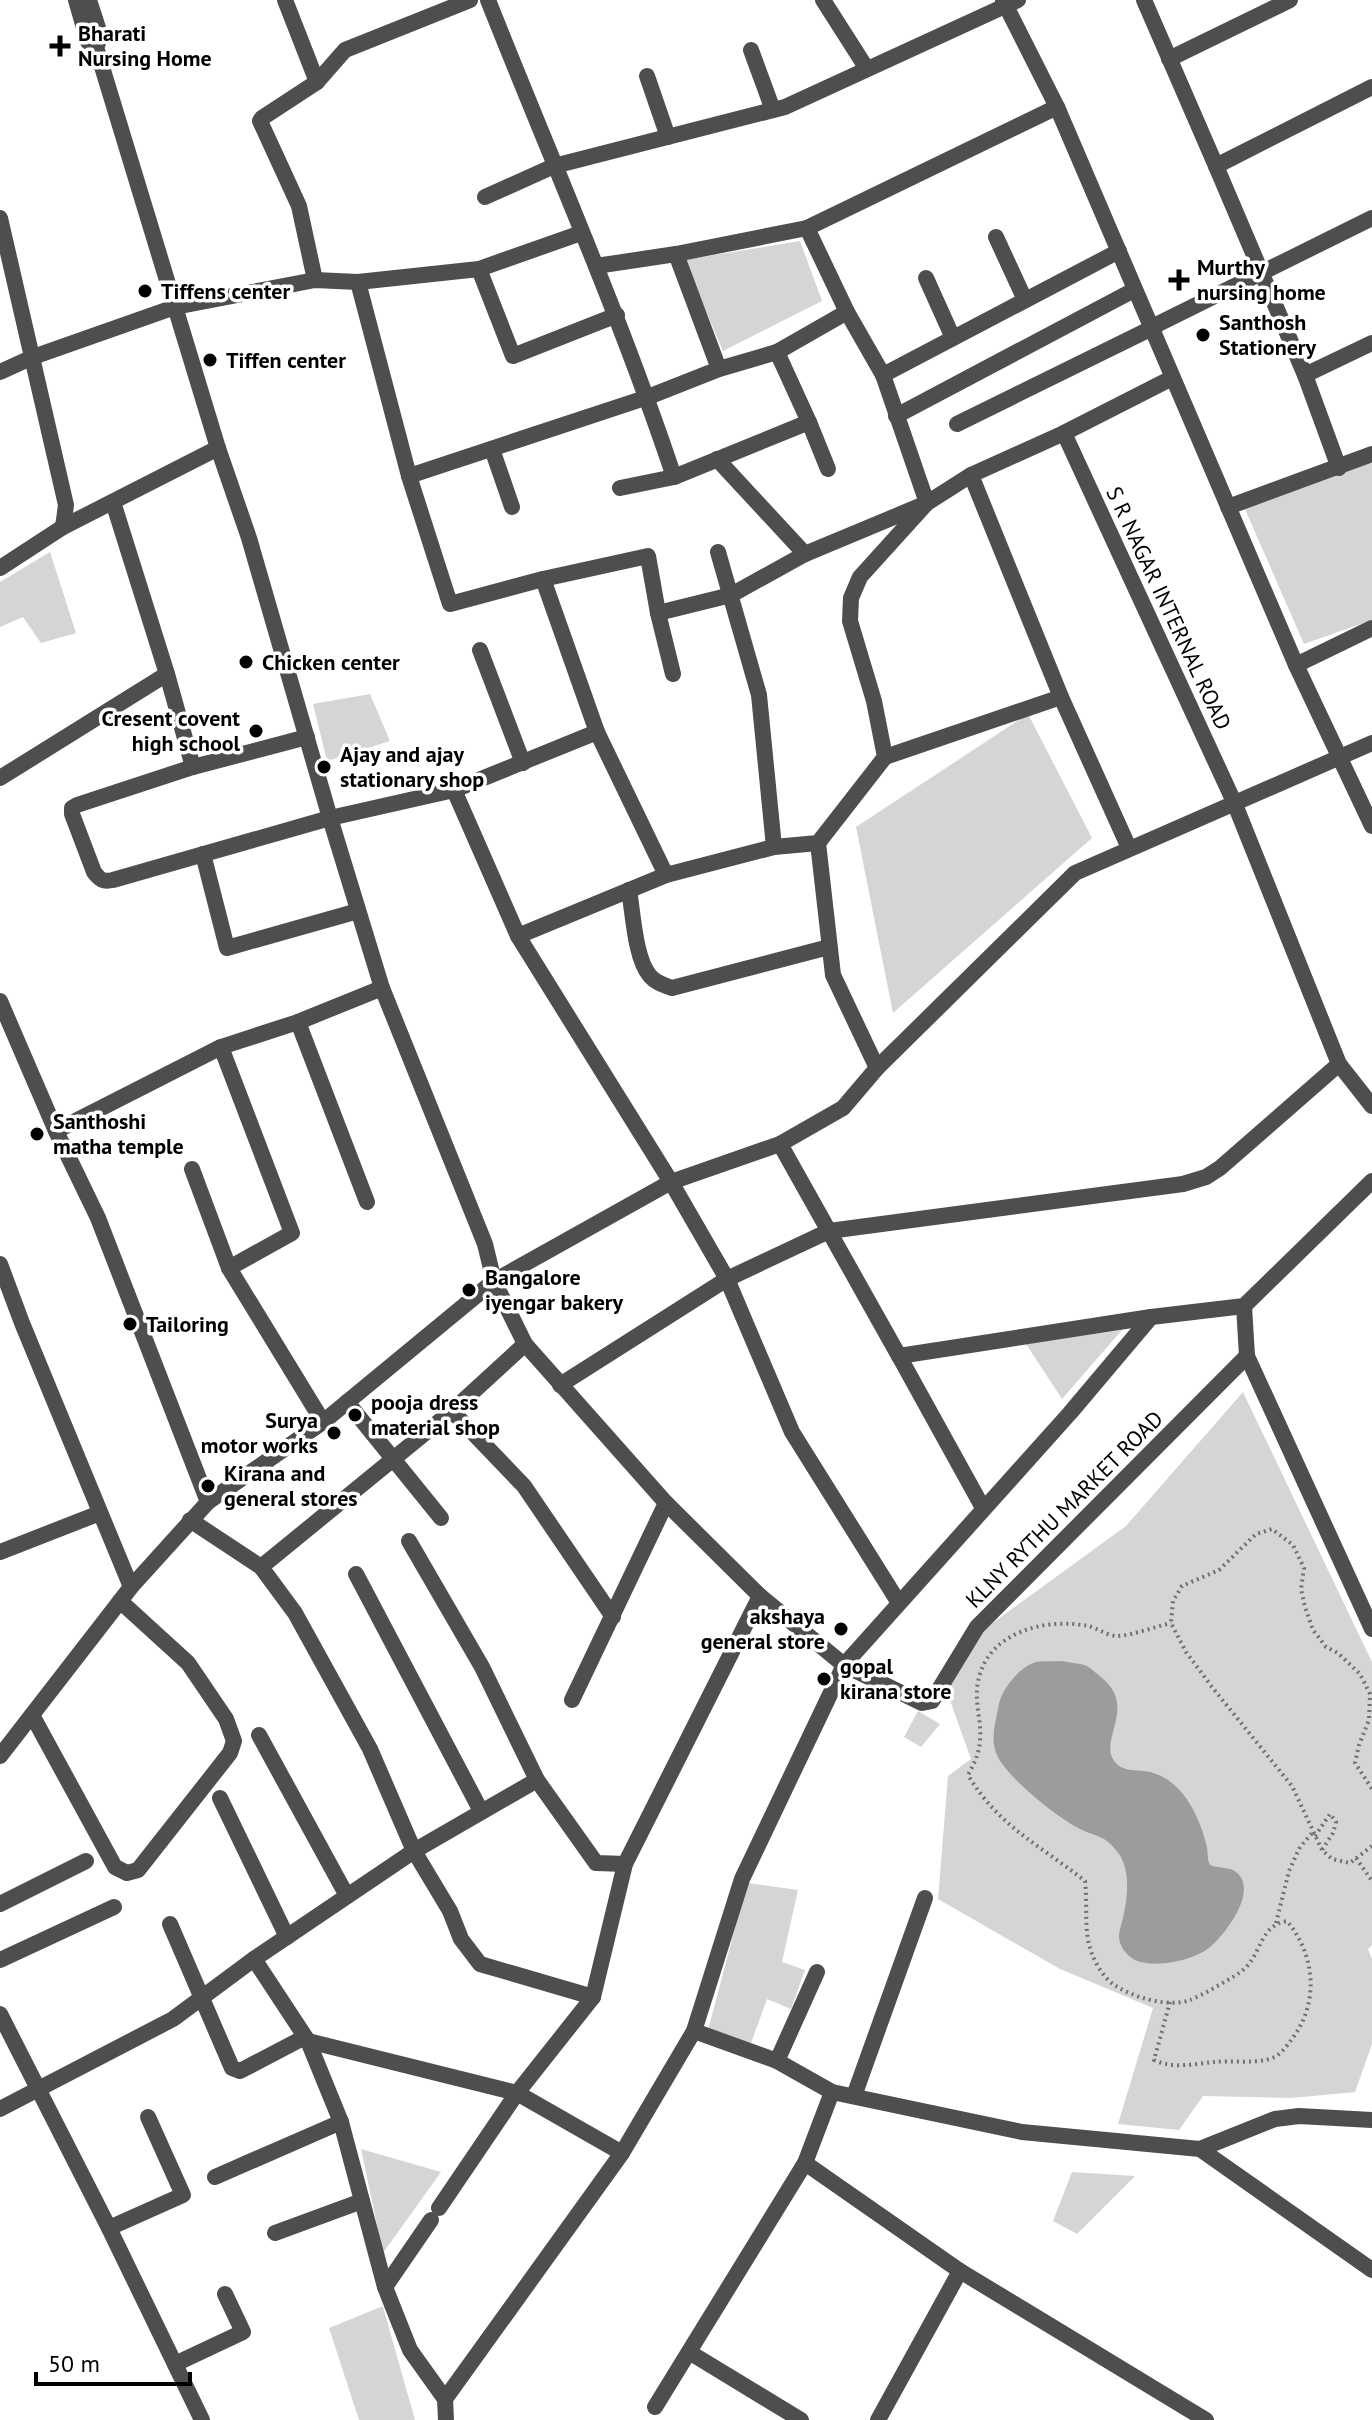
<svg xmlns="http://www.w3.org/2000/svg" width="1372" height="2420" viewBox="0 0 1372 2420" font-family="'PT Sans',sans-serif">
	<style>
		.green { fill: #d5d5d5 }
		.water { fill: #9c9c9c }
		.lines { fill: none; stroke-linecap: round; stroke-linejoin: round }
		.path { stroke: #707070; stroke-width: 4; stroke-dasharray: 2 4; stroke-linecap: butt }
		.minor { stroke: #4e4e4e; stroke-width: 16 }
		.poi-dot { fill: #000; stroke: #fff; stroke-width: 3 }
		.labels { text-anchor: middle; stroke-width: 7; stroke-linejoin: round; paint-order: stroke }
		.poi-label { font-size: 22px; font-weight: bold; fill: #000; stroke: #fff; text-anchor: start }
		.street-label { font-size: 22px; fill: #000; stroke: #fff }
	</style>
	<rect width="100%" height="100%" fill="#fff"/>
	<!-- green -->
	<g class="green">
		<polygon points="800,241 822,301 723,351 684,260"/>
		<polygon points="1372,452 1372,620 1304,644 1241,500"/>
		<polygon points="50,552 76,633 41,643 23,617 0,627 0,582"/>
		<polygon points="370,694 390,741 327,761 313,704"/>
		<polygon points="1028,714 1092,838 893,1013 856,827"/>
		<polygon points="1122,1330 1062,1399 1026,1344"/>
		<polygon points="1243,1392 1372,1662 1372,1945 1368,1949 1372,1959 1372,2044 1355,2092 1291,2098 1203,2096 1179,2130 1118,2124 1153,2008 1060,1969 938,1899 948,1776 971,1759 947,1692 983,1630 1126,1526"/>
		<polygon points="918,1711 940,1724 921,1747 904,1737"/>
		<polygon points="747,1883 798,1890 782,1962 805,1970 791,2009 767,1999 751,2043 708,2030"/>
		<polygon points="361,2149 441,2172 383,2253"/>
		<polygon points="1072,2172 1135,2176 1077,2234 1053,2221"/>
		<polygon points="383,2306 383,2307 415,2420 359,2420 329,2328"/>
	</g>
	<!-- water -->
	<path class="water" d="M1063 1661C1070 1663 1080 1663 1087 1666 1092 1669 1097 1674 1102 1678 1138 1707 1097 1742 1115 1762 1124 1773 1138 1769 1150 1772 1183 1780 1200 1817 1207 1847 1208 1854 1207 1859 1210 1865 1217 1868 1226 1867 1233 1870 1262 1886 1226 1934 1210 1947 1195 1960 1155 1969 1135 1960 1127 1956 1119 1946 1119 1937 1119 1929 1123 1920 1124 1913 1128 1895 1130 1870 1119 1854 1105 1835 1099 1838 1080 1829 1058 1818 1009 1779 998 1757 989 1741 996 1721 999 1704 1002 1689 1018 1669 1033 1663 1041 1660 1054 1662 1063 1661Z"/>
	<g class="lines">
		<!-- path -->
		<g class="path">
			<polyline points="1315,1836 1330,1814 1336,1822 1333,1833 1322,1850 1332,1859 1350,1863 1372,1846"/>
			<polyline points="1322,1850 1292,1786 1212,1687 1186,1652 1171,1623 1173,1601 1182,1586 1219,1570 1256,1534 1272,1529 1293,1545 1304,1568 1301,1589 1305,1607 1313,1630 1326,1647 1338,1653 1360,1674 1370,1694 1369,1720 1359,1745 1355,1763 1372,1789"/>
			<polyline points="1356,1858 1372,1881"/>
			<polyline points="1276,1923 1289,1871 1300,1847 1313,1832"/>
			<path d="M1170 2002 1154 2060C1172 2069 1195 2064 1214 2062 1231 2060 1252 2064 1269 2059 1279 2057 1286 2047 1292 2039 1319 2003 1316 1956 1287 1921 1259 1926 1262 1954 1243 1970 1238 1975 1197 1998 1190 2000 1168 2008 1131 1997 1113 1984 1104 1978 1096 1964 1092 1954 1083 1931 1088 1905 1085 1881 1040 1845 999 1827 968 1775 974 1764 979 1754 980 1741 982 1717 972 1699 980 1674 993 1630 1049 1618 1088 1626 1097 1628 1108 1636 1117 1636 1134 1635 1154 1627 1171 1623"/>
		</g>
		<!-- minor -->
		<g class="minor">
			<polyline points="76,0 88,42 96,47 218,448 249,538 330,818 382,988 485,1244 494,1281 525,1344 666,1503 760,1596 844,1665 922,1703 932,1701 977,1627 1247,1356"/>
			<polyline points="89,0 101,37 96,47"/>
			<polyline points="285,0 317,82 262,118 260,121 299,206 315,280"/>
			<path d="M488 0C551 159 620 315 674 477"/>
			<polyline points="823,0 867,69"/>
			<polyline points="1003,0 1057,107 1296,665 1372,826"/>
			<polyline points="1144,0 1216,166 1372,87"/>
			<polyline points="751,50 773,110"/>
			<polyline points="1169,59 1290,0"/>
			<polyline points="647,76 668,137"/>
			<polyline points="317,82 345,50 470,0"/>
			<polyline points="1216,166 1305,375 1339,468"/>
			<polyline points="485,197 554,166 785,107 1018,0"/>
			<polyline points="0,218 66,505 63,527"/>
			<polyline points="996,237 1025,300"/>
			<polyline points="676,254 719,369"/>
			<polyline points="596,266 676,254 807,228"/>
			<polyline points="479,269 513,356 617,315"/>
			<polyline points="926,278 953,338"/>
			<polyline points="358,282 409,476 648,397 719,369 777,352 809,422 674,477 620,488"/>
			<polyline points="1152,327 1372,218"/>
			<polyline points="777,352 847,312"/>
			<polyline points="0,372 33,357 175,307 315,280 358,282 479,269 581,233"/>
			<polyline points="883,375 1119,251"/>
			<polyline points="1305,375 1372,343"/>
			<polyline points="896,416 1134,290"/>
			<polyline points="809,422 828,469"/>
			<polyline points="957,424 1152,328"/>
			<polyline points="1064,433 1234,802 1339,1064 1372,1106"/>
			<polyline points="492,449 512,507"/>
			<polyline points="717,459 805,554 920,506"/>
			<polyline points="971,475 927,503 883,375 847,312 807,228 1057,107"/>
			<polyline points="409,476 450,604 543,579 648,556 658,613 673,674"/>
			<polyline points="113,502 167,674 193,767"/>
			<polyline points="1228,507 1372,454"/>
			<polyline points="718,552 759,695 774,847"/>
			<polyline points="0,568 63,527 218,448"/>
			<polyline points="543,579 597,732"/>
			<polyline points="658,613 731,595 805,554"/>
			<polyline points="480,650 523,763"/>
			<polyline points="1296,665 1372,628"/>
			<path d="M307 737 193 767 77 805 72 808V814L94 872C100 880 103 882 113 880L330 818 454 790 597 732 666 875"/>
			<polyline points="885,757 1061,697"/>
			<polyline points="0,778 167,674"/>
			<polyline points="454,790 518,936"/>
			<polyline points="818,843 833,975 877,1068"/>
			<polyline points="1129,848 1061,697 971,475 1064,433 1172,378"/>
			<polyline points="203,854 227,948 358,911"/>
			<path d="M629 890C633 913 635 959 650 976 656 983 664 985 672 988L829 947"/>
			<polyline points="0,1001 56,1131 98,1218 208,1502"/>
			<polyline points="298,1022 367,1202"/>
			<polyline points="221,1047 292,1233 229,1268"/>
			<polyline points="56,1131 221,1047 298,1022 382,988"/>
			<polyline points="780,1144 899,1356 1151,1317 1244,1306 1372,1181"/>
			<polyline points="192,1169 229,1268 323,1422"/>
			<polyline points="0,1264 22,1323 131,1587"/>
			<polyline points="1244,1306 1247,1356 1372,1629"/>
			<polyline points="899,1356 983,1508"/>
			<polyline points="560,1385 727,1279 829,1231 1183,1184 1206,1177 1220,1168 1339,1064"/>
			<polyline points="347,1402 441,1518"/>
			<polyline points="452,1411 524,1486 613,1617"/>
			<polyline points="190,1520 261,1567 295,1613 370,1749 414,1851 450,1911 461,1939 480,1964 593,1997"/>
			<polyline points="409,1541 482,1667 537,1780 596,1863 625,1864"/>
			<polyline points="0,1552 100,1513"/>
			<polyline points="261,1567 452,1411 525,1344"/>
			<polyline points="356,1574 481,1811"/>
			<polyline points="899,1603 792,1432 727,1279 671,1182 518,936 666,875 774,847 818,843 885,757 874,701 850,621 851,598 860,577 927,503"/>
			<polyline points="572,1700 666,1503"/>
			<polyline points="32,1715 115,1867 127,1873 138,1870 230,1753 234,1741 226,1719 188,1663 120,1601"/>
			<polyline points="259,1735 347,1896"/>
			<polyline points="0,1756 131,1587 208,1502 323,1422 494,1281 671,1182 780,1144 843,1108 877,1068 1075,873 1372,743"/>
			<polyline points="220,1798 287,1937"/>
			<polyline points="0,1904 86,1861"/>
			<polyline points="170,1924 232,2068 240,2071 305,2037"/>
			<polyline points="254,1959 308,2041 341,2122 385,2287 410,2350 445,2399 446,2420"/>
			<polyline points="0,1960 114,1907"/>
			<polyline points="0,2014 109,2228 202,2420"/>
			<polyline points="694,2031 777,2061 832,2092 1022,2132 1200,2149 1372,2270"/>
			<polyline points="308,2041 517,2093 622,2153"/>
			<polyline points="777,2061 817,1972"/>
			<polyline points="854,2096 925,1898"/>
			<polyline points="0,2109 173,2019 254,1959 414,1851 537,1780"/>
			<polyline points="1200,2149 1275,2119 1299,2116 1372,2120"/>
			<polyline points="805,2163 960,2271 1206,2420"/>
			<polyline points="215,2177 341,2122"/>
			<polyline points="439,2208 517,2093 593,1997 625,1864 760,1596"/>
			<polyline points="109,2228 183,2195 148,2117"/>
			<polyline points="275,2233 362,2201"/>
			<polyline points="385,2287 431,2220"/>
			<polyline points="689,2352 801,2420"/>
			<polyline points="175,2364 243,2332 225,2294"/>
			<polyline points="445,2399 622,2153 694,2031 742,1879 844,1665 1070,1413 1151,1317"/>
			<polyline points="655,2407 805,2163 832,2092"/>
			<polyline points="878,2420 960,2271"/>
		</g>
	</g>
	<!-- markers -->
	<g class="poi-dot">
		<path d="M56 34h8v8h8v8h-8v8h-8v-8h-8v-8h8z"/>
		<path d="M1175 268h8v8h8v8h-8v8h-8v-8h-8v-8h8z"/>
		<circle cx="145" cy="291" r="8"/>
		<circle cx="1203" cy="335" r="8"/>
		<circle cx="210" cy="360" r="8"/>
		<circle cx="246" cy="662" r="8"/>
		<circle cx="256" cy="731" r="8"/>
		<circle cx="324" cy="767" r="8"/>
		<circle cx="37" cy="1134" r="8"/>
		<circle cx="469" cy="1290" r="8"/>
		<circle cx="130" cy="1324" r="8"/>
		<circle cx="355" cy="1415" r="8"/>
		<circle cx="334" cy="1433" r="8"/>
		<circle cx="208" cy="1486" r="8"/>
		<circle cx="841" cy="1629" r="8"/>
		<circle cx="824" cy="1679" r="8"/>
	</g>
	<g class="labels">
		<!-- poi labels -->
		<g class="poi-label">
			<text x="78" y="41">Bharati<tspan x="78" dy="25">Nursing Home</tspan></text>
			<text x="1197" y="275">Murthy<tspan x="1197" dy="25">nursing home</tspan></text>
			<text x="161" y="299">Tiffens center</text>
			<text x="1219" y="330">Santhosh<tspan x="1219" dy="25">Stationery</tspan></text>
			<text x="226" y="368">Tiffen center</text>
			<text x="262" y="670">Chicken center</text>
			<text x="240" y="726" text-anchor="end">Cresent covent<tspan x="240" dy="25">high school</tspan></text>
			<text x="340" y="762">Ajay and ajay<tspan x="340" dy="25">stationary shop</tspan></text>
			<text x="53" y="1129">Santhoshi<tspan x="53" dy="25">matha temple</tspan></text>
			<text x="485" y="1285">Bangalore<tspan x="485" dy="25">iyengar bakery</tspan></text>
			<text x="146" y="1332">Tailoring</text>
			<text x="371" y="1410">pooja dress<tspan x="371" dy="25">material shop</tspan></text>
			<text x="318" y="1428" text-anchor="end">Surya<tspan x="318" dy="25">motor works</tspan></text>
			<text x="224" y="1481">Kirana and<tspan x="224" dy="25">general stores</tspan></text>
			<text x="825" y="1624" text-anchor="end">akshaya<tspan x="825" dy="25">general store</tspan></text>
			<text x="840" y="1674">gopal<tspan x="840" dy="25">kirana store</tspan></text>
		</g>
		<!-- street labels -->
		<g class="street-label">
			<text transform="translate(1169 608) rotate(65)" y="8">S R NAGAR INTERNAL ROAD</text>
			<text transform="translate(1064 1509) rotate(-45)" y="8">KLNY RYTHU MARKET ROAD</text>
		</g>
	</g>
	<!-- scale -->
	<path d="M36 2372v12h154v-12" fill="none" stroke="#000000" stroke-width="4"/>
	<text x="48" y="2372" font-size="24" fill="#000000" stroke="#ffffff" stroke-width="6" paint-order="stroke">50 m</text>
</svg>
